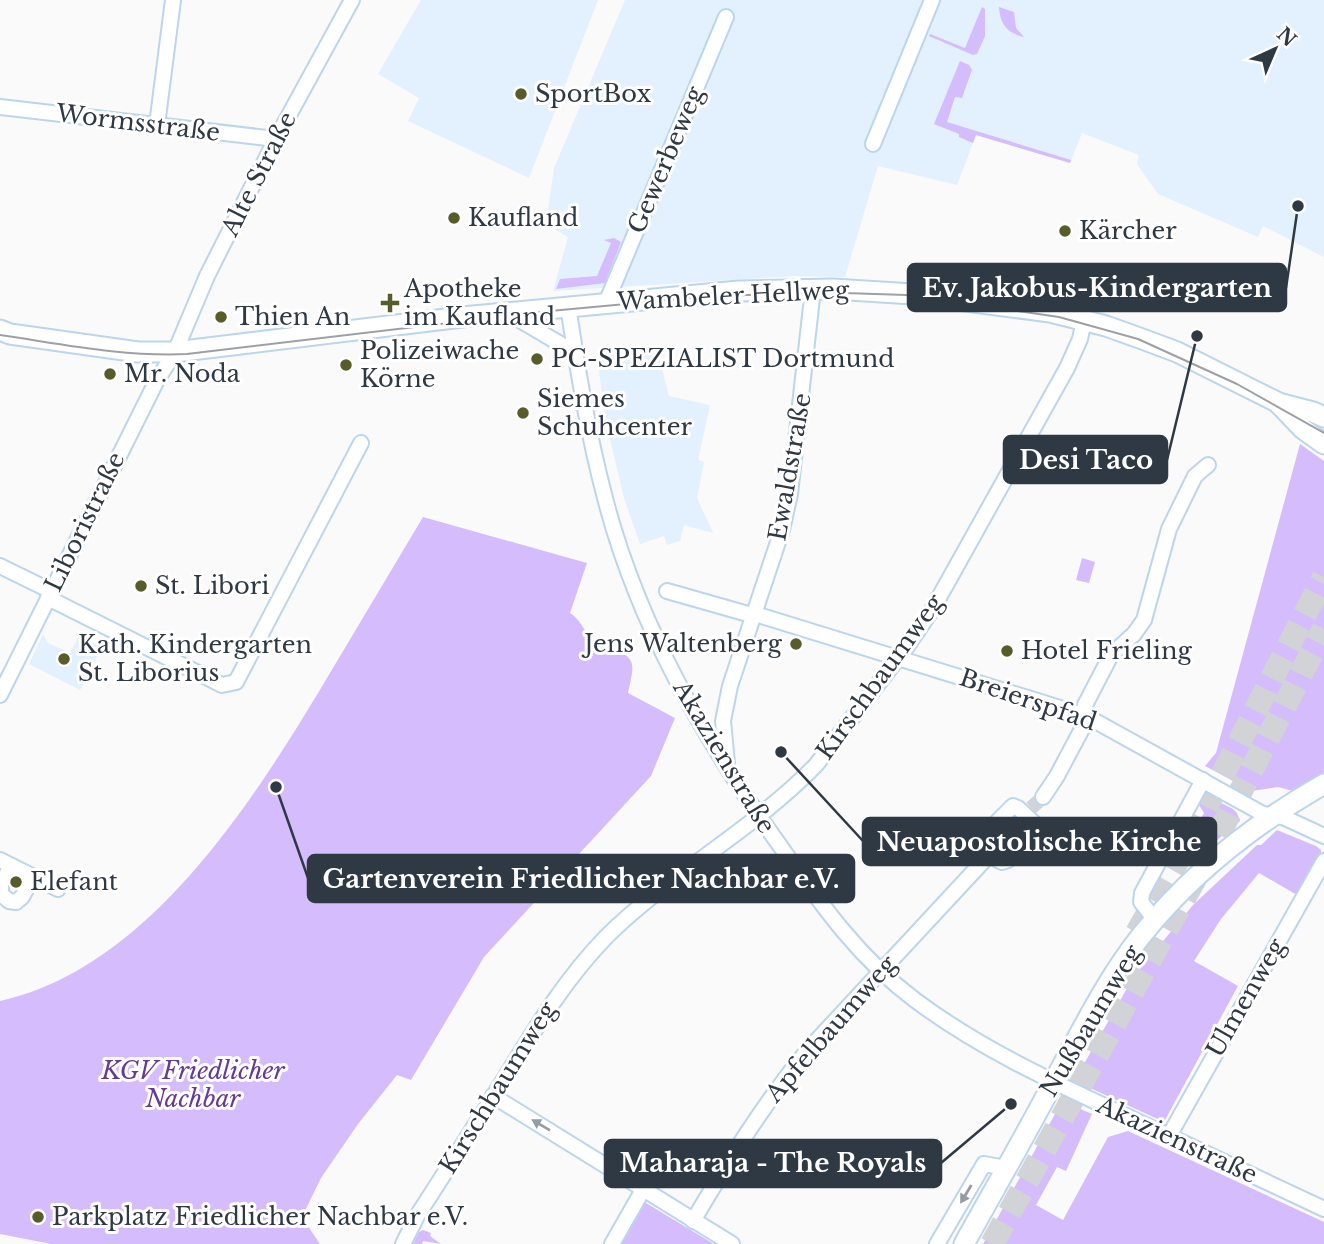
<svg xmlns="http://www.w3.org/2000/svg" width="1324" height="1244" viewBox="0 0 1324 1244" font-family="'Libre Baskerville',serif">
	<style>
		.built { fill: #e3f0fd }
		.green { fill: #d5bcfd }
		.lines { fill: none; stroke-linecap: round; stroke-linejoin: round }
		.street-tunnel { stroke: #d1d3d6; stroke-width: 14; stroke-dasharray: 14 7; stroke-linecap: butt }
		.highway-tunnel { stroke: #d1d3d6; stroke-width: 24; stroke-dasharray: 24 12; stroke-linecap: butt }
		.street-casing { stroke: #bbd5ef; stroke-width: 18 }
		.secondary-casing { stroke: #bbd5ef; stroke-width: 23 }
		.street { stroke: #fff; stroke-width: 14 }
		.secondary { stroke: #fff; stroke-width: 19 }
		.tram { stroke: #9da1a6; stroke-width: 2 }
		.oneway { fill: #979ca2 }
		.poi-dot { fill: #585c2a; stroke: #fff; stroke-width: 2.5 }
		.labels { text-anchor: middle; stroke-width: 6; stroke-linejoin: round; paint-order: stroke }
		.poi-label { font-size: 24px; fill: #2f3944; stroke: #fff; text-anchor: start }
		.street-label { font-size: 24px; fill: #2f3944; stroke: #fff }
		.park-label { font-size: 24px; font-style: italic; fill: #653997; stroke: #fff }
		.leader { fill: none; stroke: #2f3944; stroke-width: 2.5 }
		.callout-dot { fill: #2f3944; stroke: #fff; stroke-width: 2.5 }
		.callout { fill: #2f3944; stroke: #2f3944; stroke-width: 2.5 }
		.callout-label { font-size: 26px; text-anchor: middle; font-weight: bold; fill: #fff }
	</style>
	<rect width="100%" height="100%" fill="#fafafa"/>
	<!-- built -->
	<g class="built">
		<polygon points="421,0 598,0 529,178 408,121 419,98 378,74"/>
		<polygon points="625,0 1324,0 1324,257 1263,226 1258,237 1158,194 1137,164 1139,155 1082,133 1070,163 976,135 957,185 878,166 845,277 795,276 553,291 568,237 546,224 554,168"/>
		<polygon points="656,347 669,396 710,405 698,460 704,462 697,498 713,533 684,525 680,541 667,545 664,536 640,544 624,498 606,422 597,357"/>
		<polygon points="43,634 48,643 70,653 79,636 83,638 84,635 90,638 89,641 102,647 80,690 29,664"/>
	</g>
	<!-- green -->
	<g class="green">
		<polygon points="982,7 985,9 985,36 977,54 973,55 929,36 930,34 965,48"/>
		<path d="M999 7 1014 12 1016 28 1024 37C1007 33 1000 24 999 7Z"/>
		<polygon points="960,61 969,65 972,70 962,98 955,97 947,122 1071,160 1070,163 976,135 973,143 959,137 959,134 934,124"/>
		<polygon points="614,238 621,242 605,283 556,289 560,279 597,276 611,243 604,240"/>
		<polygon points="1300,444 1324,461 1324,775 1297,792 1278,787 1252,791 1205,766 1216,753"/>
		<path d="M423 517 587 563 570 613C580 619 584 631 592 639 597 643 602 644 607 646 639 658 634 664 628 693L675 718 651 776 484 957 411 1080 397 1075 358 1124 321 1178 302 1217 320 1244H51L0 1234V1001C152 968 259 792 333 668 363 618 393 567 423 517Z"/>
		<polygon points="1082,558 1095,562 1089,583 1076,580"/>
		<polygon points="1202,793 1233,809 1237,813 1240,821 1181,870 1176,864 1204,813 1197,802"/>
		<polygon points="1012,816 1026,829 1004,853 989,839"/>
		<polygon points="1277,830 1316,846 1321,850 1321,855 1297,895 1259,873 1221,919 1194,961 1238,986 1164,1122 1088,1087 1079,1078 1080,1071 1134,976 1193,905 1257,845 1261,845"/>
		<polygon points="1067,1106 1078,1108 1092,1114 1066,1171 1057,1167 1036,1205 1063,1220 1108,1137 1128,1131 1324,1222 1324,1244 983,1244 1055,1114"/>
		<polygon points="641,1200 714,1244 615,1244"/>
		<polygon points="423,1230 431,1233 430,1236 441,1244 423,1241 422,1244 413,1244 419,1232"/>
	</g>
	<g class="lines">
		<!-- street-tunnel -->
		<polyline class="street-tunnel" points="1031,808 1043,797"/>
		<!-- highway-tunnel -->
		<g class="highway-tunnel">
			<polyline points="1137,933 1187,844 1324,577"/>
			<polyline points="992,1244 1207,857 1324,629"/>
		</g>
		<!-- street casing -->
		<g class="street-casing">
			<g id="street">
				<polyline points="0,107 276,139"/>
				<polyline points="157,125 173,0"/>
				<polyline points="873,144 932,0"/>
				<polyline points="606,303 726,17"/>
				<path d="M568 306C578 371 588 434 605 498 638 626 706 743 783 850 822 906 860 959 915 1000 979 1048 1053 1082 1124 1115 1191 1146 1257 1178 1324 1209"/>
				<polyline points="506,312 574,352"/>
				<polyline points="0,566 51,591"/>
				<polyline points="667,591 755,616"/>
				<polyline points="48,598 222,685 236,682 361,443"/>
				<polyline points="755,614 1086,716 1263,814 1283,817 1324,836"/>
				<polyline points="0,695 157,380 175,352 207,276 276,139 352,0"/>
				<polyline points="727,763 723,721 730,686 782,530 790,494 813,289"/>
				<polyline points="1043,797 1057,776 1083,727 1086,716 1085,705 1111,655 1134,634 1144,620 1169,529 1195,476 1208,465"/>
				<path d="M1013 806 1018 808 1035 824 1036 829 1008 860 1002 862C992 858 981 848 982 837Z"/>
				<polyline points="0,860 58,889"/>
				<polyline points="11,866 1,884 1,894 9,901 16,902 22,897 33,877"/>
				<polyline points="1155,920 1141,902 1142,893 1203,780"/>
				<polyline points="493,1096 732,1244"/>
				<polyline points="1169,1136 1324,861"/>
				<path d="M693 1221C729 1160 762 1106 807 1051L990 854"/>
				<path d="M403 1244 417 1216C448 1168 478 1121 508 1073 538 1024 567 977 607 936 671 873 753 830 816 765L908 645 932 610 1067 368 1080 339 1084 320"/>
				<polyline points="612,1244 644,1188"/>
				<polyline points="937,1244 984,1164 1006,1168"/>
			</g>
		</g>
		<!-- secondary casing -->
		<g class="secondary-casing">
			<g id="secondary">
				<polyline points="0,330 10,334 138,352 175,352 462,317 739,291 833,289 913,294 1050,312 1106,326 1145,340 1177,352 1277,402 1303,429 1324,444"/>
				<polyline points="1278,403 1313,412 1324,417"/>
				<path d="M964 1244C994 1190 1025 1136 1054 1081 1081 1032 1106 980 1141 936 1192 872 1254 824 1324 784"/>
			</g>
		</g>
		<!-- street -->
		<use href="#street" class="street"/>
		<!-- secondary -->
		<use href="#secondary" class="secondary"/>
		<!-- tram -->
		<path class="tram" d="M0 335C62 344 124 357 187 354L550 311 702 297 813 292 906 295 1059 317 1138 339 1237 384 1324 433"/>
	</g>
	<!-- one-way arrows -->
	<defs><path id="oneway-solid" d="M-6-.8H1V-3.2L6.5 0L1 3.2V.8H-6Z" transform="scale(1.75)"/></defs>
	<g class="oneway">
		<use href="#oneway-solid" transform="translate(541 1125) rotate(-149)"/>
		<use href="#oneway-solid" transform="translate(966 1194) rotate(121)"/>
	</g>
	<!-- markers -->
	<g class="poi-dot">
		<circle cx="521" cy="94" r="7"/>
		<circle cx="454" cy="218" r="7"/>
		<circle cx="1065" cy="231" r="7"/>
		<path d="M386.5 292.5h7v7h7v7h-7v7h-7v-7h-7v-7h7z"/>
		<circle cx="221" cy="317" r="7"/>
		<circle cx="537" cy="359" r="7"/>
		<circle cx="346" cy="365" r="7"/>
		<circle cx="110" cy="374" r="7"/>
		<circle cx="523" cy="413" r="7"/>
		<circle cx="141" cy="586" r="7"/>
		<circle cx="796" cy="644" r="7"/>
		<circle cx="1007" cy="651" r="7"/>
		<circle cx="64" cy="659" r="7"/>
		<circle cx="16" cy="882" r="7"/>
		<circle cx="38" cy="1217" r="7"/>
	</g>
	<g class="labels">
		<!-- poi labels -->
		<g class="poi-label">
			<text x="535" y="102">SportBox</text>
			<text x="468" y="226">Kaufland</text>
			<text x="1079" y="239">Kärcher</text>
			<text x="404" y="297">Apotheke<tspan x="404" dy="28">im Kaufland</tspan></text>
			<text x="235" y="325">Thien An</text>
			<text x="360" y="359">Polizeiwache<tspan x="360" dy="28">Körne</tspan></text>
			<text x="551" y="367">PC-SPEZIALIST Dortmund</text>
			<text x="124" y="382">Mr. Noda</text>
			<text x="537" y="407">Siemes<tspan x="537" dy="28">Schuhcenter</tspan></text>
			<text x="155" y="594">St. Libori</text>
			<text x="782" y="652" text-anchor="end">Jens Waltenberg</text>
			<text x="78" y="653">Kath. Kindergarten<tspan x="78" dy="28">St. Liborius</tspan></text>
			<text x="1021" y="659">Hotel Frieling</text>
			<text x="30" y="890">Elefant</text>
			<text x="52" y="1225">Parkplatz Friedlicher Nachbar e.V.</text>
		</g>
		<!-- street labels -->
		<g class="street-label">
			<text transform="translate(138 123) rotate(7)" y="8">Wormsstraße</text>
			<text transform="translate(666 160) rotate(-67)" y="8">Gewerbeweg</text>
			<text transform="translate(259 174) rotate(-63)" y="8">Alte Straße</text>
			<text transform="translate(733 296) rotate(-3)" y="8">Wambeler Hellweg</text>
			<text transform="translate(790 467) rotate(-80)" y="8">Ewaldstraße</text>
			<text transform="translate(85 522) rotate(-64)" y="8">Liboristraße</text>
			<text transform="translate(880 677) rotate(-54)" y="8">Kirschbaumweg</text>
			<text transform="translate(1028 700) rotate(19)" y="8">Breierspfad</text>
			<text transform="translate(724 757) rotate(59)" y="8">Akazienstraße</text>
			<text transform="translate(1246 998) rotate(-60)" y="8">Ulmenweg</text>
			<text transform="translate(1091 1021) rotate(-59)" y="8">Nußbaumweg</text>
			<text transform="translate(831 1029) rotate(-49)" y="8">Apfelbaumweg</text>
			<text transform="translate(498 1088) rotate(-58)" y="8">Kirschbaumweg</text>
			<text transform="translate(1177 1140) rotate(25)" y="8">Akazienstraße</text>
		</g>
		<!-- park labels -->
		<g class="park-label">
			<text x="193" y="1079">KGV Friedlicher<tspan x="193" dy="28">Nachbar</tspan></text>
		</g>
	</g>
	<!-- callouts -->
	<path class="leader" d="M1298 206L1286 288M1197 336L1167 460M781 752L863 841M276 787L308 878M1011 1104L941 1163"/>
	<g class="callout-dot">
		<circle cx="1298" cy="206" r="7"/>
		<circle cx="1197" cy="336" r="7"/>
		<circle cx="781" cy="752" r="7"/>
		<circle cx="276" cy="787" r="7"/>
		<circle cx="1011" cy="1104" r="7"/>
	</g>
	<g class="callout">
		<rect x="908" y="264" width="378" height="47" rx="7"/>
		<rect x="1004" y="436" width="163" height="47" rx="7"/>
		<rect x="863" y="818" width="353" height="47" rx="7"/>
		<rect x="308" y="855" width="546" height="47" rx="7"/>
		<rect x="605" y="1140" width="336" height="47" rx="7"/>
	</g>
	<g class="callout-label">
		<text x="1097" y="297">Ev. Jakobus-Kindergarten</text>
		<text x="1086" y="469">Desi Taco</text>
		<text x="1039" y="851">Neuapostolische Kirche</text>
		<text x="581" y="888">Gartenverein Friedlicher Nachbar e.V.</text>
		<text x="773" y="1172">Maharaja - The Royals</text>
	</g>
	<!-- north arrow -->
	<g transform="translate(1275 49) rotate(44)" stroke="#ffffff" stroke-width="5" paint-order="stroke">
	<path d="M0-5L12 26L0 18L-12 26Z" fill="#2f3944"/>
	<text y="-10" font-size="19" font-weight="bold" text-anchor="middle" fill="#2f3944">N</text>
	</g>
</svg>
